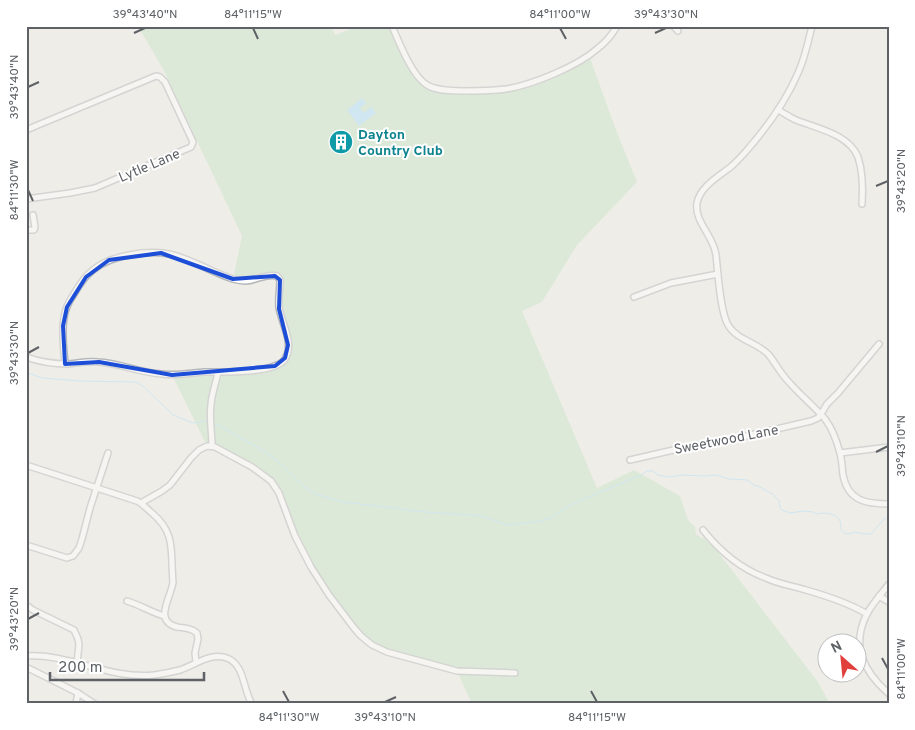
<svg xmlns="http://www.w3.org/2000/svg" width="915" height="730" viewBox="0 0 915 730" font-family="Overpass,sans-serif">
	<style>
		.green { fill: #c7e5c5 }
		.water { fill: #abddfb }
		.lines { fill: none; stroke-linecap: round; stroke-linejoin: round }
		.stream { stroke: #abddfb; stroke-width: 1 }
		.minor-casing { stroke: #b4b7ba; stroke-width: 8 }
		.minor { stroke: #fff; stroke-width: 5 }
		.marked { fill: none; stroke: #1d4ed8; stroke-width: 4; stroke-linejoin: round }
		.ticks { fill: none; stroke: #5e6266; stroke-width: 2 }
		.labels { text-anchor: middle; stroke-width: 4; stroke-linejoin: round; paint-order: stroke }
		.culture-label { font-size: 14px; font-weight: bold; fill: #0d838f; stroke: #fff; text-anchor: start }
		.street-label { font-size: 14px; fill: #5e6266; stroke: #fff }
		.neatline { fill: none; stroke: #5e6266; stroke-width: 2 }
		.ticks-label { font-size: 12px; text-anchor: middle; fill: #5e6266 }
	</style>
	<rect width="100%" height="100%" fill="#efede7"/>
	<!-- green -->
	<polygon class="green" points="138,26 331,26 335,35 359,26 392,26 417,75 435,88 492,90 535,81 589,55 616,130 637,182 577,245 542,302 522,311 597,488 634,470 680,496 688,520 695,527 696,534 700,537 705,539 718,552 818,682 830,704 528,704 527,701 502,704 472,704 457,671 387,652 361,636 311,567 279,493 265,476 207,446 172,375 257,370 283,362 288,345 281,315 277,276 255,280 233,279 242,236 164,71"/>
	<!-- water -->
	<polygon class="water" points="362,98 366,103 360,108 364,113 371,107 376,113 359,126 347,110"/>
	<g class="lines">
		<!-- stream -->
		<g class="stream">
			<polyline points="26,372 42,378 80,381 136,382 143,386 173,415 193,423 205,421 209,422"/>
			<path d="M213 424 220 426 267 453 281 464 302 485 315 494 343 502 426 512 482 516 507 525 542 521 551 518 570 505 641 475 647 471H653L658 475 668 477 683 475 704 476 716 475 729 479 747 480 755 486H758L774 495 779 501 780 508 782 510 790 513 803 511 813 512 817 514C824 512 837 513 840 521 841 523 841 528 841 530L844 533 849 534 855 532 864 534H871L884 519 889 517"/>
		</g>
		<!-- minor casing -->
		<g class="minor-casing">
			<g id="minor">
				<path d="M392 26C399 42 412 76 427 85 437 91 453 91 464 91 478 91 492 91 506 89 532 85 578 66 597 49 605 43 612 35 617 26"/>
				<polyline points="673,26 678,31"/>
				<path d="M812 26C808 42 805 58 798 73 786 101 768 126 748 149 744 154 738 160 733 165 721 175 700 186 697 203 694 222 714 236 716 255 718 273 720 311 728 325 737 340 756 342 768 354 775 362 780 373 788 381 799 394 813 405 825 419 832 428 837 442 840 453 842 460 842 468 843 475 848 501 866 504 889 504"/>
				<path d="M778 110C784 113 789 117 796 120 816 128 849 134 858 157 863 172 863 189 862 204"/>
				<polyline points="26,130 156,76 160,77 165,82 193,142 191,147 95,188 70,193 26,199"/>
				<polyline points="26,230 34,230 35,227 33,215"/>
				<polyline points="634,297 671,283 718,274"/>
				<path d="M26 357C40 362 53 364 68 364 78 363 88 361 98 362 120 363 140 373 162 374 176 376 190 373 204 372 222 372 275 374 285 359 295 343 281 323 279 307 278 298 280 289 280 280L277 276C269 274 263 277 255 279 248 282 240 281 233 279 211 272 192 259 169 254 146 250 111 255 93 270 85 276 79 285 74 294 69 301 65 310 64 318 61 333 64 349 65 364"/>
				<path d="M212 446C212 432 209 418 211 404 212 393 216 383 218 372"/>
				<polyline points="840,453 889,447"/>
				<polyline points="630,460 682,448 729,440 811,421 818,418 821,414 827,404 838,393 879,344"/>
				<path d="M26 465 137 501C143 504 147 509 152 513 177 534 170 553 173 582 171 598 153 621 177 627 185 628 191 628 197 633L198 639 195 653 196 662"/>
				<polyline points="141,503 162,491 170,485 191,458 199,450 207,446 215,447 252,467 271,481 279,493 295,536 311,567 329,595 354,628 361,636 372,645 387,652 457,671 515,673"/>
				<path d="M703 530C719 550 741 569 766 578 779 584 793 586 806 590 827 596 849 603 867 614"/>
				<polyline points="26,545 67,558 73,556 79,548 82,539 90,508 108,453"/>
				<path d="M889 584C882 593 874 602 868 612 850 645 863 671 889 694"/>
				<polyline points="879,596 889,602"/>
				<path d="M127 601C140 605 151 612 164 616"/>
				<polyline points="26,605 33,610 74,630 78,639 79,645 77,663"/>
				<path d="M26 656C69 653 110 680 154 675 162 674 172 672 180 670 195 665 211 652 227 658 245 665 243 690 252 704"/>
				<polyline points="26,667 78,693 95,704"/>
				<polyline points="76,704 78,693"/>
			</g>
		</g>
		<!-- minor -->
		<use href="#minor" class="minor"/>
	</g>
	<!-- marked area -->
	<path d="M0 0H915V730H0ZM161 253 233 279 275 276 280 280 279 309 288 345 285 358 275 366 172 375 99 362 65 364 63 326 67 307 86 277 109 260Z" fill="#efede7" fill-opacity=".55" fill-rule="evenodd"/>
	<path class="marked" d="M161 253 233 279 275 276 280 280 279 309 288 345 285 358 275 366 172 375 99 362 65 364 63 326 67 307 86 277 109 260Z"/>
	<!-- ticks -->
	<path class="ticks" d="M253 28 258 39M560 28 566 39M134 33 145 28M655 33 666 28M28 87 39 82M876 186 888 181M28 190 33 201M28 353 39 347M876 452 888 446M28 619 39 613M882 658 888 669M283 691 289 702M591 691 597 702M385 702 396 697"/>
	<!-- icons -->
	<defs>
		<g id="building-disc" transform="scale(1.25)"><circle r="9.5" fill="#0f9aa8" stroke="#fff"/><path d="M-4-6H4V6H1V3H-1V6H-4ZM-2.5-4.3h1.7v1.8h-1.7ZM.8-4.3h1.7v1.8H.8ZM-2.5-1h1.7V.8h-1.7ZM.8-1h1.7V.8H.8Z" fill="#fff"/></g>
	</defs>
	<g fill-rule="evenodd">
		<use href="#building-disc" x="341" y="142"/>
	</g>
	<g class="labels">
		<!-- culture labels -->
		<g class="culture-label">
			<text x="358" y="139">Dayton<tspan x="358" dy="16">Country Club</tspan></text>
		</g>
		<!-- street labels -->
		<g class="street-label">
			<text transform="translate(149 165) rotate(-23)" y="5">Lytle Lane</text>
			<text transform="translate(726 439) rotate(-11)" y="5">Sweetwood Lane</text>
		</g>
	</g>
	<!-- border -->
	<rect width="915" height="730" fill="none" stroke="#ffffff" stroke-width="55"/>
	<!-- north arrow -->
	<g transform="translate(842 658) rotate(333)"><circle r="24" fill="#ffffff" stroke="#bfc0c2"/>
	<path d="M0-4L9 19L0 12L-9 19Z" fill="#e13f3b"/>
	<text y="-8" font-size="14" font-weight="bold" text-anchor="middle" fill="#5e6266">N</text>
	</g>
	<!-- scale -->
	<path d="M50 672v8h154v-8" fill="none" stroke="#5e6266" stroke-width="2.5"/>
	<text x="58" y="672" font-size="15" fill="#5e6266" stroke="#ffffff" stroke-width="4" paint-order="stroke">200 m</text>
	<rect x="28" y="28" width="860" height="674" class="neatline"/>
	<g class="ticks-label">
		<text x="145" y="18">39°43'40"N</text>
		<text x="253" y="18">84°11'15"W</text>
		<text x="560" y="18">84°11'00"W</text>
		<text x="666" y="18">39°43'30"N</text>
		<text transform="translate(14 87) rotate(-90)" y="4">39°43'40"N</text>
		<text transform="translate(901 181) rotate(-90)" y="4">39°43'20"N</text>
		<text transform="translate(14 190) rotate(-90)" y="4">84°11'30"W</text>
		<text transform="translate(14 353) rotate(-90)" y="4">39°43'30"N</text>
		<text transform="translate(901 446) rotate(-90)" y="4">39°43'10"N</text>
		<text transform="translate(14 619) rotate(-90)" y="4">39°43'20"N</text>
		<text transform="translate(901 669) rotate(-90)" y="4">84°11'00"W</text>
		<text x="289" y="721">84°11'30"W</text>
		<text x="385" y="721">39°43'10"N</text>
		<text x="597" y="721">84°11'15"W</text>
	</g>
</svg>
